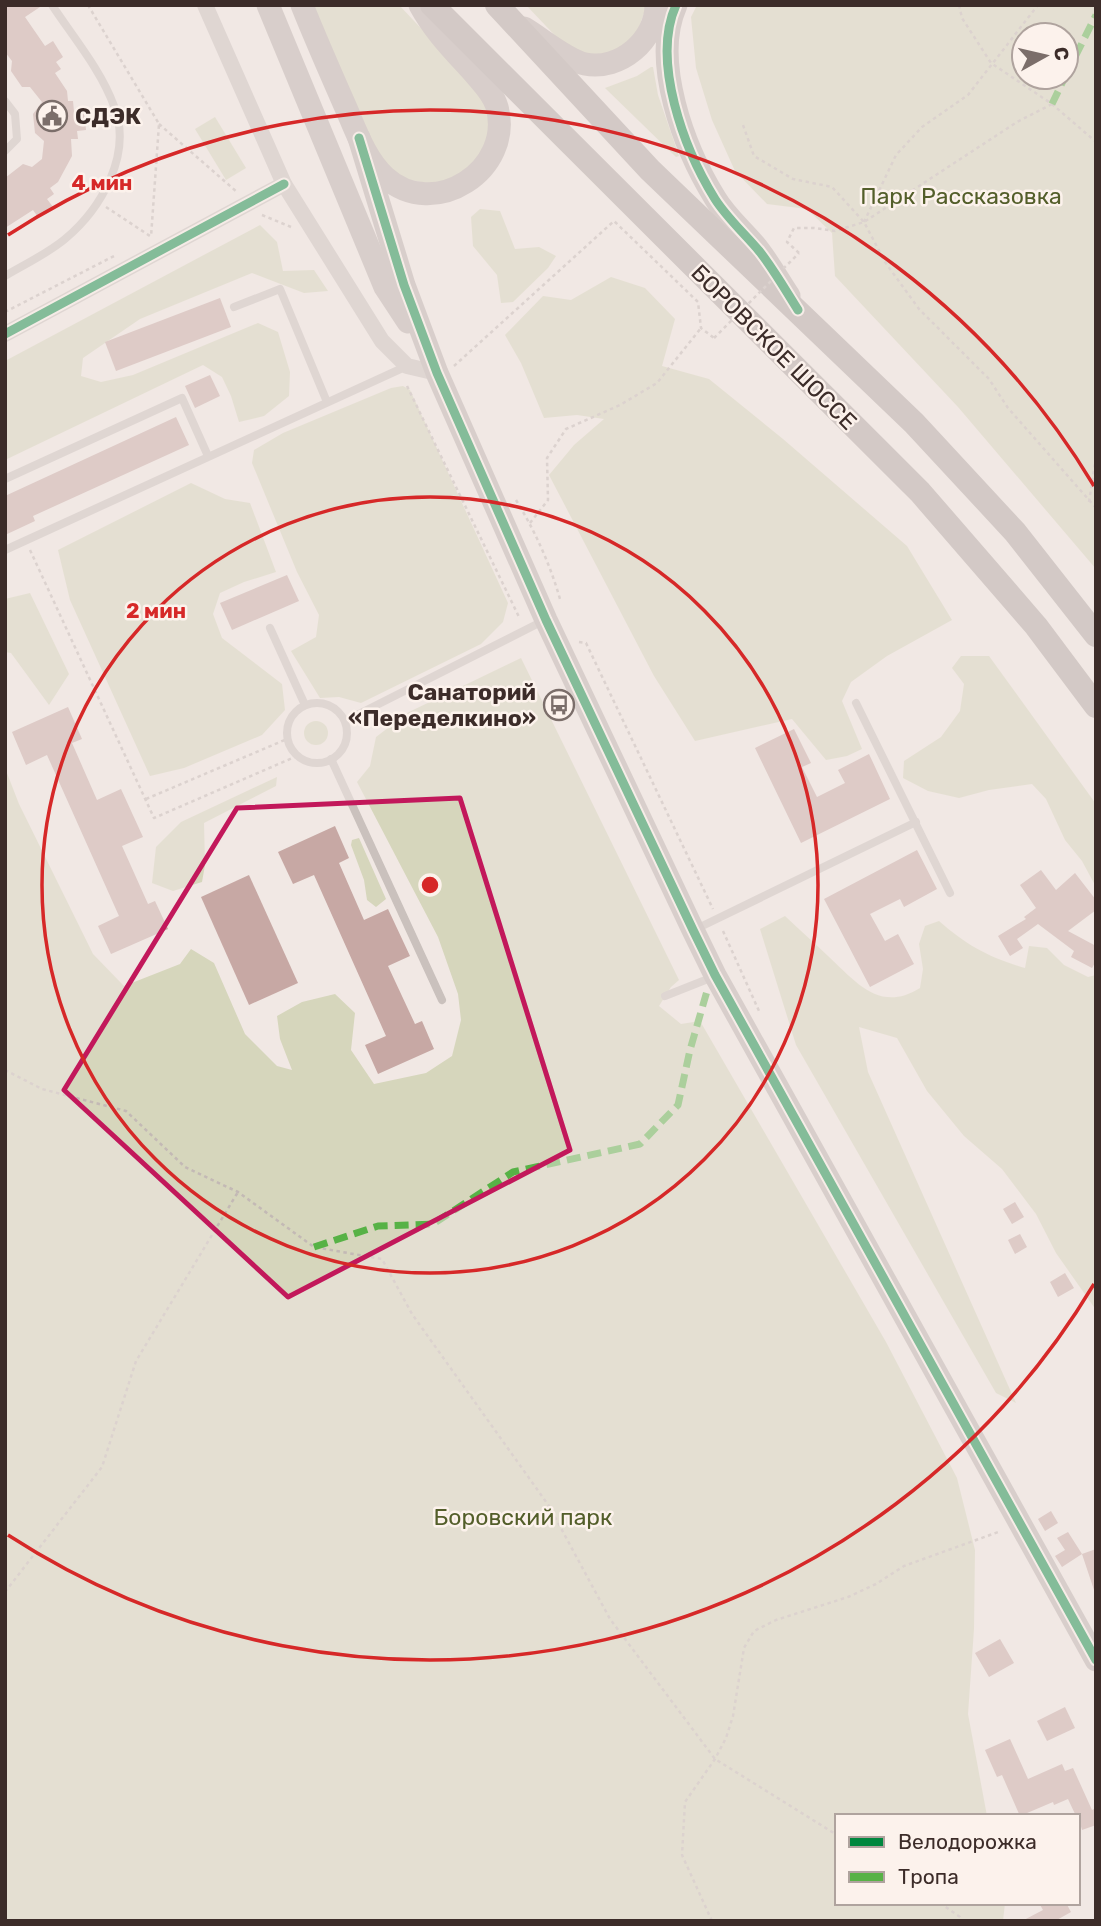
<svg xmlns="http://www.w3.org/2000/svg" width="1101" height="1926" viewBox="0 0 1101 1926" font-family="Rubik,sans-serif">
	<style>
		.green { fill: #d6d6bc; fill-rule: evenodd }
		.building { fill: #c7a8a4 }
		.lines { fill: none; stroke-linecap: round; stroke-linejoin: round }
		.path { stroke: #c3b9b5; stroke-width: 2.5; stroke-dasharray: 3.5 3.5; stroke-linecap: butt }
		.lane { stroke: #cac1bd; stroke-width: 8 }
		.street { stroke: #cac1bd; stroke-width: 16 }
		.secondary { stroke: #bbb0ad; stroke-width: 23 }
		.primary { stroke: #afa5a2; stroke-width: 24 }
		.path-bridge { stroke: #c3b9b5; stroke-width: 2.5; stroke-dasharray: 3.5 3.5; stroke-linecap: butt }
		.quiet { stroke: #57b246; stroke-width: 7; stroke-dasharray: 14 7; stroke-linecap: butt }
		.cycleway-casing { stroke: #fcf2ec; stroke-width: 13 }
		.cycleway { stroke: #00873e; stroke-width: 9 }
		.marked { fill: none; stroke: #c2185b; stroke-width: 5; stroke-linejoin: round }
		.ring { fill: none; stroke: #d62828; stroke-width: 3.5 }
		.labels { text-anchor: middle; stroke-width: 5; stroke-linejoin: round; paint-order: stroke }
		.poi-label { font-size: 23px; font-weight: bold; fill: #3c2c29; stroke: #fcf2ec; text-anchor: start }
		.park-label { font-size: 23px; fill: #535e2a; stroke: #fcf2ec }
		.street-label { font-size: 23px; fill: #3c2c29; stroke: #fcf2ec }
		.centre { fill: #d62828; stroke: #fcf2ec; stroke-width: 3.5 }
		.ring-label { font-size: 21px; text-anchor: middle; font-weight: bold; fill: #d62828; stroke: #fcf2ec; stroke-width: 5; stroke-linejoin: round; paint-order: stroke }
	</style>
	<rect width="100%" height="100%" fill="#f1e8e4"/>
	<!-- green -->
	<g class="green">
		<polygon points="313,5 399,5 480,91 490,122 485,146 473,166 446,181 427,183 405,179 380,160"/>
		<polygon points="526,5 647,5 633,44 595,59 564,45"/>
		<path d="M697 5H1096V569L958 407 835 276 832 233 807 209 767 204 735 171 712 120 696 68 691 17ZM1024 35H1066V77H1024Z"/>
		<polygon points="651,67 653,67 658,95 679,156 676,157 605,88 637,76"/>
		<polygon points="215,117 246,168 226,180 195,129"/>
		<polygon points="480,209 500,211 515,249 539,247 556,256 548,268 513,302 501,303 497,275 473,246 471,217"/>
		<polygon points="260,225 277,242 283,271 314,270 328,291 304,293 252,273 140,319 83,358 81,376 101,382 133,375 258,323 278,332 290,372 289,396 264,416 239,422 231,396 222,377 203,365 5,460 5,361"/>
		<polygon points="611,277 645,288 675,319 662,366 709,379 783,439 907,546 952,620 887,656 851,682 842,701 862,749 847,756 826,760 792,719 695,741 654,676 549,475 574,445 604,419 577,415 544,418 521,363 505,335 543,296 571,300"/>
		<polygon points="403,386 410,390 508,603 503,622 481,644 361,703 339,697 320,698 291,651 316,637 319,615 297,572 252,463 254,450 283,433 391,388"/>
		<polygon points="191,483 225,499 250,503 276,572 244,582 220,593 213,614 222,638 282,684 285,710 262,735 184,768 150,776 70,600 58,550"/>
		<polygon points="30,593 69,674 49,705 11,653 5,652 5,599"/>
		<polygon points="961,656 989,656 1096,804 1096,887 1082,861 1065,840 1046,799 1032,784 989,790 959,798 928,791 903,778 904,761 941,737 960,711 964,684 952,668"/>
		<polygon points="521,658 679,980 671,987 659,1006 681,1024 700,1021 886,1342 957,1478 975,1550 974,1629 968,1714 987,1816 837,1816 837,1903 1005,1903 1003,1921 5,1921 5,768 19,804 93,954 124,986 180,964 191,949 214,963 245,1034 277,1066 292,1070 280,1039 277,1016 302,1002 335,994 355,1013 351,1050 374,1084 426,1073 452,1056 461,1020 458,994 438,937 357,782 370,766 376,737 409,712"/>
		<circle cx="316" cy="733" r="12"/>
		<polygon points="277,777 276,786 204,823 205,865 202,882 173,891 152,883 156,847 181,822"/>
		<polygon points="359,838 386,899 376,907 367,900 364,880 351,845 352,840"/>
		<path d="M785 916C799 929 814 943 828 956 857 983 880 1013 920 988L923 969 919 944 925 926 939 921C966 945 990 958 1025 968L1029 946 1047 948 1064 965 1088 977 1096 975V1310L1056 1253 1036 1214 1002 1169 964 1136 927 1091 897 1038 859 1027 868 1072 1016 1403 996 1393 796 1045 760 929Z"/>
	</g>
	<!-- building -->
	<g class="building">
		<polygon points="5,5 43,5 25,17 45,46 53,41 63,57 56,62 61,69 55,73 67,91 68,101 73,101 74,112 84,111 86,130 77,131 78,139 71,139 72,156 58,182 50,188 54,194 47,199 53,207 38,217 33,210 5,228 5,178 23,164 32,167 42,159 44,141 35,133 33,114 42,102 30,87 22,87 11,71 12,61 5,52"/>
		<polygon points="220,298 231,327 116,371 105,342"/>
		<polygon points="210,375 220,396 195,408 185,386"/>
		<polygon points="176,417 189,445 33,516 35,521 5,535 5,496"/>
		<polygon points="287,575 299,601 232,630 220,603"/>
		<polygon points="68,707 82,739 72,743 97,800 121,789 143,837 122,846 148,904 155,901 168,929 111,954 98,926 119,916 47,755 26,765 12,732"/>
		<polygon points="794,729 811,763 802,767 817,797 845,783 838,770 869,754 890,799 801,843 755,748"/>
		<polygon points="335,826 349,858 339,863 364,920 388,909 410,956 388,966 415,1024 422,1021 434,1049 378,1074 365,1045 386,1036 314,875 293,884 278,852"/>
		<polygon points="917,850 937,889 904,907 900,899 870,914 885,941 898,934 914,964 870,987 824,899"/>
		<polygon points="1041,870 1056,890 1075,873 1096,900 1096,910 1068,931 1096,946 1096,961 1092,968 1071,957 1074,951 1038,924 1017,939 1023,948 1010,956 998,936 1026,919 1024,917 1036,908 1020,885"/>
		<polygon points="249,875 298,983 249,1005 201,897"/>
		<polygon points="1015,1202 1024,1217 1012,1224 1003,1209"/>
		<polygon points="1020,1234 1027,1247 1015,1254 1008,1240"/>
		<polygon points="1065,1273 1074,1288 1058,1297 1050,1282"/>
		<polygon points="1051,1511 1058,1523 1045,1531 1038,1519"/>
		<polygon points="1068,1532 1082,1554 1062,1567 1055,1556 1065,1550 1057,1538"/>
		<polygon points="1096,1549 1096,1589 1094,1590 1082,1554"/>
		<polygon points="1000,1639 1014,1663 989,1677 975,1653"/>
		<polygon points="1065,1707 1075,1728 1047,1741 1037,1721"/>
		<polygon points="1010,1739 1028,1779 1062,1764 1065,1771 1073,1768 1092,1810 1096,1808 1096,1825 1082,1830 1078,1816 1076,1816 1068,1799 1054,1805 1053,1802 1020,1816 1002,1775 997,1777 985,1750"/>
		<polygon points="1039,1903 1066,1903 1071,1912 1055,1921 1022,1921 1043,1910"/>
	</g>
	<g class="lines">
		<!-- path -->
		<g class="path">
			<polyline points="88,5 159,124 151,237"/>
			<polyline points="959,5 962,18 991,63 1052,104 1096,142"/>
			<polyline points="159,124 237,192"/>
			<polyline points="743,125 754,156 793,179 832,187 864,222 885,262 919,309 989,379 1008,408 1096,508"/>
			<polyline points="106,207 150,236"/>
			<polyline points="262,215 291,227"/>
			<polyline points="864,222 896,155 922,127 968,95 1038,5"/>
			<polyline points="799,253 787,242 794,228 814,228 835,231 864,222 1017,122 1052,104"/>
			<polyline points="5,312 114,256"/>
			<polyline points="454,366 614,221 698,302 701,328 714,338"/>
			<polyline points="407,386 520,619"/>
			<path d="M516 500C535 531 550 564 560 599"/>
			<polyline points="1089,502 1096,457"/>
			<polyline points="530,523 548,500 547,458 566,429 620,405 657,383 701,328"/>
			<polyline points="30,550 154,818 297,756"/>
			<polyline points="579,642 586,643 713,909"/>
			<polyline points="146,799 287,739"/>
			<polyline points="723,931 759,1011"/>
			<polyline points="5,1070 42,1089 126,1111 185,1167 238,1192 314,1247 382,1259 412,1314 549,1506 610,1619 715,1759 837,1835"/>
			<polyline points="5,1592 102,1467 136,1361 238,1192"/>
			<polyline points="940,1903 960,1917 961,1921"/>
			<polyline points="712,1921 682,1855 685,1802 715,1759 726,1738 733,1716 744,1648 754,1631 776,1620 848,1597 876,1584 904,1566 1001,1531"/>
		</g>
		<!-- lane -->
		<g class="lane">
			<polyline points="5,101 15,114 17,139 5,151"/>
			<path d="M5 276C25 264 47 254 65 239 101 209 133 154 114 106 101 70 73 37 52 5"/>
			<polyline points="234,307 280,289 327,402"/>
			<polyline points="5,479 182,398 208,456"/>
			<polyline points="5,550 407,366"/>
			<polyline points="270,628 305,705"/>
			<polyline points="856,703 950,893"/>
			<circle cx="317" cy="733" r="30"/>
			<polyline points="345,721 545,620"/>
			<polyline points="331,759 442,1000"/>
			<polyline points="696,929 916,822"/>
			<polyline points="665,996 713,977"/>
		</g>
		<!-- street -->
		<g class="street">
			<polyline points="205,5 284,184 382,341 407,366 437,373"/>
			<polyline points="5,334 284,184"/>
		</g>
		<!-- secondary -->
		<g class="secondary">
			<polyline points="268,5 385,287 408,322"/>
			<path d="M302 5C316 40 331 74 346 108 356 131 366 160 385 177 434 222 514 169 497 107 493 93 482 83 473 72 454 51 434 31 420 5"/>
			<path d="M676 5C651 61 684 148 715 198 725 215 740 228 753 243 767 259 777 278 789 296"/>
			<path d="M524 28C541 38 567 60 585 64 620 71 656 40 656 5"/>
			<polyline points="359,138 404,285 437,373 546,620 693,930 715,975 1096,1660"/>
		</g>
		<!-- primary -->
		<g class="primary">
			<polyline points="432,5 920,492 1036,626 1096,706"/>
			<polyline points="497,5 650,170 914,423 1015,532 1096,635"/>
		</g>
		<!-- path-bridge -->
		<polyline class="path-bridge" points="714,338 799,253"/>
		<!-- quiet -->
		<g class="quiet">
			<polyline points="1066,75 1096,15"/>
			<polyline points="1052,104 1065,77"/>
			<polyline points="314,1247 378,1226 433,1224 513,1172 640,1144 678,1105 690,1050 707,991"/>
		</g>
		<!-- cycleway casing -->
		<g class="cycleway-casing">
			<g id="cycleway">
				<path d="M676 5C651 61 684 149 715 199 727 218 745 234 760 252 774 270 786 291 798 310"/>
				<polyline points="359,138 404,285 437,373 546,620 693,930 715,975 1096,1660"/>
				<polyline points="5,334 284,184"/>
			</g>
		</g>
		<!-- cycleway -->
		<use href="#cycleway" class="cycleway"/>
	</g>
	<!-- marked area -->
	<path d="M0 0H1101V1926H0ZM460 798 570 1150 288 1297 64 1090 237 808Z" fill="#f1e8e4" fill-opacity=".55" fill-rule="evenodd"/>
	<path class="marked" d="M460 798 570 1150 288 1297 64 1090 237 808Z"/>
	<!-- distance rings -->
	<g class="ring">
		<circle cx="430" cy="885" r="388"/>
		<path d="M1094 1284A775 775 0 0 1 8 1535M8 235A775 775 0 0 1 1094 486"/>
	</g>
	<!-- icons -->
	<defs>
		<g id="civic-ring" transform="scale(1.575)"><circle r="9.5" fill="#fcf2ec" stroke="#7b6e6a" stroke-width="1.5"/><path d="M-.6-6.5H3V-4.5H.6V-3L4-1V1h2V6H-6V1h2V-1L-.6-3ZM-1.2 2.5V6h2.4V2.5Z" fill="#7b6e6a"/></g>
		<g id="bus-ring" transform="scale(1.575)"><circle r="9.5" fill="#fcf2ec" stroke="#7b6e6a" stroke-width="1.5"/><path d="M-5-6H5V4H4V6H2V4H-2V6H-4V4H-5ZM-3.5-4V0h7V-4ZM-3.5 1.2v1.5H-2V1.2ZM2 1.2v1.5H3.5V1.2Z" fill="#7b6e6a"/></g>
	</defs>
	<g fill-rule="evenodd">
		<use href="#civic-ring" x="52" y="116"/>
		<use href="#bus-ring" x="559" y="705"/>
	</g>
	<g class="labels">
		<!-- poi labels -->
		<g class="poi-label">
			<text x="75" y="124">СДЭК</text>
			<text x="536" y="700" text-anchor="end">Санаторий<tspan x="536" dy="26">«Переделкино»</tspan></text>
		</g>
		<!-- park labels -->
		<g class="park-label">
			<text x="961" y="204">Парк Рассказовка</text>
			<text x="523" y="1525">Боровский парк</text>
		</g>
		<!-- street labels -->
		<g class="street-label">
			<text transform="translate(774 347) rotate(45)" y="8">БОРОВСКОЕ ШОССЕ</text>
		</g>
	</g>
	<circle cx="430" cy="885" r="10" class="centre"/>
	<g class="ring-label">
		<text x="102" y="190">4 мин</text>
		<text x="156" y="618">2 мин</text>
	</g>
	<!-- border -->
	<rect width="1101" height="1926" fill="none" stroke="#3c2c29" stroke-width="14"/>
	<!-- legend -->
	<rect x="835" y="1814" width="245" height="91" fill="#fcf2ec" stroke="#afa39e" stroke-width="2"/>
	<rect x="849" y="1837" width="35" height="10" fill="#00873e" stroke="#afa39e" stroke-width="2"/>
	<text x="898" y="1849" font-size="21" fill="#3c2c29">Велодорожка</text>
	<rect x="849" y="1872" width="35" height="10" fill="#57b246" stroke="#afa39e" stroke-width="2"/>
	<text x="898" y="1884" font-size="21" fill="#3c2c29">Тропа</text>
	<!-- north arrow -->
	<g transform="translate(1045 56) rotate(82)"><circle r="33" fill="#fcf2ec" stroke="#afa39e" stroke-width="2"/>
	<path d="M0-5L12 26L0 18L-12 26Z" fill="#7b6e6a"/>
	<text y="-10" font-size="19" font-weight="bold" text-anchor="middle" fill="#3c2c29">С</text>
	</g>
</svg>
